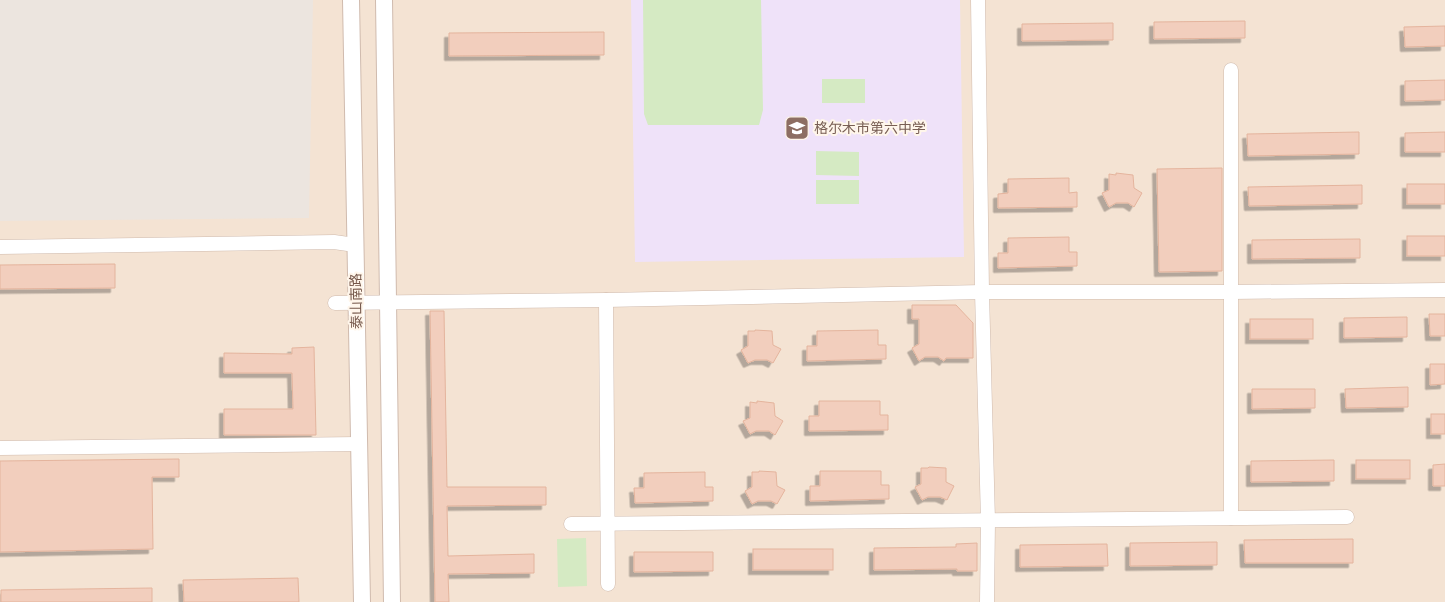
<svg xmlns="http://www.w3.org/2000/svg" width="1445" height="602" viewBox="0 0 1445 602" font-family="Inter,'Noto Sans SC',sans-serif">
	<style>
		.residential { fill: #f4e3d3 }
		.industrial { fill: #ece5df }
		.education { fill: #efe2f9 }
		.green { fill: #d5eac3 }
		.building { fill: #f2cebd; stroke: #e4b49d; filter: url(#shadow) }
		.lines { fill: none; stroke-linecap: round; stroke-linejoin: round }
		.minor-casing { stroke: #d0bbae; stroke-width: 15 }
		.tertiary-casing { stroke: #d0bbae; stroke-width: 18 }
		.minor { stroke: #fff; stroke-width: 14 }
		.tertiary { stroke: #fff; stroke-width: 16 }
		.labels { text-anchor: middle; stroke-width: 4; stroke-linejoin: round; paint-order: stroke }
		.education-label { font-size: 14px; fill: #785e54; stroke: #fff6eb; text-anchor: start }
		.street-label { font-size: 14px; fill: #75574a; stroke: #fff6eb }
	</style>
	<defs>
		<filter id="shadow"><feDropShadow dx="-4.5" dy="4.5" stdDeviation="0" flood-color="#0004"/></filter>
	</defs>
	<rect width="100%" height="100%" fill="#fcf2e5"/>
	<!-- residential -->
	<rect class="residential" x="0" y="0" width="1445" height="602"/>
	<!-- industrial -->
	<polygon class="industrial" points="0,0 313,0 309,218 0,221"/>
	<!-- education -->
	<polygon class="education" points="631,0 960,0 964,257 635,262"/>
	<!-- green -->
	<g class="green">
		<polygon points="643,0 761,0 763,110 759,125 648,125 644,114"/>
		<rect x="822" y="79" width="43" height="24"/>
		<polygon points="816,151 859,152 859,176 816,175"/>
		<rect x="816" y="180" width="43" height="24"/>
		<polygon points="586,538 587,586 558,587 557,539"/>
	</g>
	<!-- building -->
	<g class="building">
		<polygon points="1245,21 1245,38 1154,39 1154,22"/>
		<polygon points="1113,23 1113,40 1022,41 1022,24"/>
		<polygon points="1445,26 1445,46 1405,47 1404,27"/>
		<polygon points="604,32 604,55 449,56 449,33"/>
		<polygon points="1445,80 1445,100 1405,101 1405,81"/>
		<polygon points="1359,132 1359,154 1248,156 1247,134"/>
		<polygon points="1445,132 1445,152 1405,152 1405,133"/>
		<polygon points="1222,168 1222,271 1159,272 1157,169"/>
		<polygon points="1116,173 1133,175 1134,188 1142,193 1134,207 1128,203 1116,203 1109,207 1102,193 1109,190 1109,174 1116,175"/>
		<polygon points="1069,178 1069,193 1077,192 1077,207 998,208 998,194 1008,193 1008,179"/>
		<rect x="1407" y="184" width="38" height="20"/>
		<polygon points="1362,185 1362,204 1249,206 1248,187"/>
		<rect x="1407" y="236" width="38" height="20"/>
		<polygon points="1069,237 1069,252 1077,252 1077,266 998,268 998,253 1008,253 1008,238"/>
		<polygon points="1360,239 1360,258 1252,259 1252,240"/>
		<polygon points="115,264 115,288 0,289 0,265"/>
		<polygon points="912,305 956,305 973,323 973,358 946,358 944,361 938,357 925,357 919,361 912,348 919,344 919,319 912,319"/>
		<polygon points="430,311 444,311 447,487 546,487 546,505 447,506 448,556 534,554 534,573 448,574 449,602 435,602"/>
		<polygon points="1429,314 1445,314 1445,336 1430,336"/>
		<polygon points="1407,317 1407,337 1344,338 1344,318"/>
		<rect x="1250" y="319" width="63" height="20"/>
		<polygon points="755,330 772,331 773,345 781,349 773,363 767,360 755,360 748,363 741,350 748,346 748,331 755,331"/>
		<polygon points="878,330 878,345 886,345 886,359 807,361 807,346 817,346 817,331"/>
		<polygon points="314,347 316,435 224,435 224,409 293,409 292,373 224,373 224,353 292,354 292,348"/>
		<polygon points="1430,364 1445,364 1445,384 1430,385"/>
		<polygon points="1408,387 1408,407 1346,408 1345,389"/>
		<polygon points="1252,389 1315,389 1315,408 1252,409"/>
		<polygon points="757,401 774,403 775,416 783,421 775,435 769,431 756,431 750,434 743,421 750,418 750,402 757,403"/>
		<polygon points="819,401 880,401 880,415 888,415 888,430 809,431 809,416 819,416"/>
		<rect x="1431" y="414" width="14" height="20"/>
		<polygon points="179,459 179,477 152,477 153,549 0,552 0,461"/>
		<polygon points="1334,460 1334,481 1251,482 1251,461"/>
		<rect x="1356" y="460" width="54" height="19"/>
		<polygon points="1445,464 1445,486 1433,486 1433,465"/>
		<polygon points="929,467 946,468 946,482 954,486 947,500 940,497 928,497 922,500 915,487 921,484 921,468 928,468"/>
		<polygon points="759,471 776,472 777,486 785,490 777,504 771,501 758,501 752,504 745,491 752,487 752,472 759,472"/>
		<polygon points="820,471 881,471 881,485 889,485 889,499 810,501 810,486 820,486"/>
		<polygon points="705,472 705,487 713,487 713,501 635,503 634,488 644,488 644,473"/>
		<polygon points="1353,539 1353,563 1245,563 1244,540"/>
		<polygon points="1217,542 1217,565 1130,566 1130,543"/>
		<polygon points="977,543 977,571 957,571 957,569 874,570 874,548 956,547 956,544"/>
		<polygon points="1107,544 1108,566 1020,567 1020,545"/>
		<rect x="753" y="549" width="80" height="21"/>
		<polygon points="634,552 713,552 713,571 634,572"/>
		<polygon points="298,578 299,602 184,602 183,580"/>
		<polygon points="152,588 152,602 1,602 1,590"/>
	</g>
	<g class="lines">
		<!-- minor casing -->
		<g class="minor-casing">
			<g id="minor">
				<polyline points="978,0 982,292 988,521 987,602"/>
				<polyline points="0,247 334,242 355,245"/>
				<polyline points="606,300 608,584"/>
				<polyline points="335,303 606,300 982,292 1231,292 1445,290"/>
				<polyline points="0,448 358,444"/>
				<polyline points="1231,518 1231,70"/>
				<polyline points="571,524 1347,517"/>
			</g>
		</g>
		<!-- tertiary casing -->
		<g class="tertiary-casing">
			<g id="tertiary">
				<polyline points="351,0 362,602"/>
				<polyline points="384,0 392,602"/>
			</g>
		</g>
		<!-- minor -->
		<use href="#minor" class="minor"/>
		<!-- tertiary -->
		<use href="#tertiary" class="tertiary"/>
	</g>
	<!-- icons -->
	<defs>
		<g id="school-square" transform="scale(1.25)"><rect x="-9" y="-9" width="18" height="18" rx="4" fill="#8d6e63" stroke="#fff6eb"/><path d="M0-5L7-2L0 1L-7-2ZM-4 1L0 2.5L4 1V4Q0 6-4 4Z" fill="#fff"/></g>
	</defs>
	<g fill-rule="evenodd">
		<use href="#school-square" x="797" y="128"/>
	</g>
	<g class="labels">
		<!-- education labels -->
		<g class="education-label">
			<text x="814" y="133">格尔木市第六中学</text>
		</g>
		<!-- street labels -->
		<g class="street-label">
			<text transform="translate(356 301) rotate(-91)" y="5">泰山南路</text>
		</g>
	</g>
</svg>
